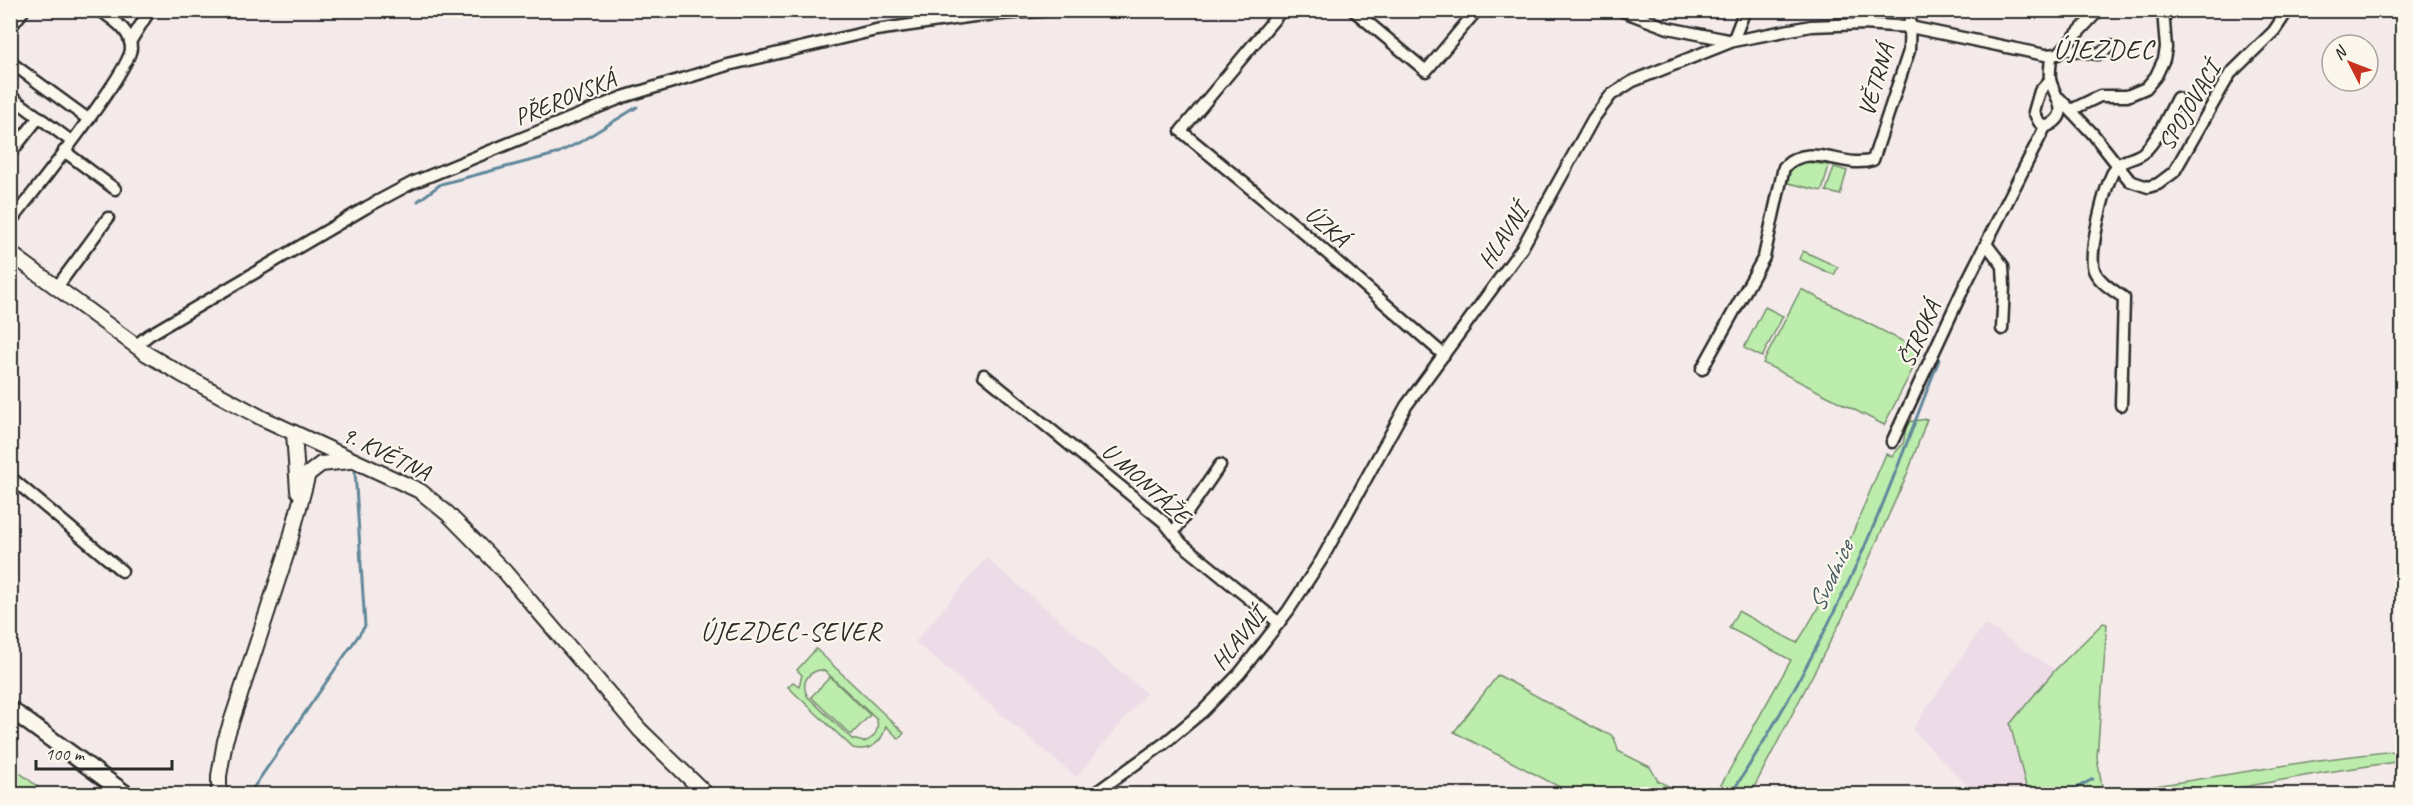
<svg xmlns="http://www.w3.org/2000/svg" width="2413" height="805" viewBox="0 0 2413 805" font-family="Caveat,sans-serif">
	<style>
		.built { fill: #eddbe7 }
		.green { fill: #bcedad; stroke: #748c6c; stroke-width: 1.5; fill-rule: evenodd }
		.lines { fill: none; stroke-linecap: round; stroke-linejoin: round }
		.stream { stroke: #60889a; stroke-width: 3 }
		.street-casing { stroke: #2b2b2b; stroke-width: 15 }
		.secondary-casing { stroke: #2b2b2b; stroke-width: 18 }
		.primary-casing { stroke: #2b2b2b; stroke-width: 20 }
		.street { stroke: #fbf7ec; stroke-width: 10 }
		.secondary { stroke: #fbf7ec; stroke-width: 14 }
		.primary { stroke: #fbf7ec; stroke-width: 15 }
		.labels { text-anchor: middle; stroke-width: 4.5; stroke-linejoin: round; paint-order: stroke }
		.street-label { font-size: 24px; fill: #2b2b2b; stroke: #fbf7ec }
		.water-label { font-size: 26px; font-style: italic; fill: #455a62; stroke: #fbf7ec }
		.neighbourhood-label { font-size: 26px; letter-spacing: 1.5px; fill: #2b2b2b; stroke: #fbf7ec }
		.quarter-label { font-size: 27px; letter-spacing: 1.5px; fill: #2b2b2b; stroke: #fbf7ec }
	</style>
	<rect width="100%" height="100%" fill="#f5eaea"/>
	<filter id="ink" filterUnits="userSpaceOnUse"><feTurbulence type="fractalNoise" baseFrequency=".0167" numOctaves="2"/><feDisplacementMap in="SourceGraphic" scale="12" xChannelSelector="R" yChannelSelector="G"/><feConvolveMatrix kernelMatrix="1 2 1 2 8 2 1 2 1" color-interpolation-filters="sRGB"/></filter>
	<g filter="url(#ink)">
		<!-- built -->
		<g class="built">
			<polygon points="986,558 1146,693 1076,777 915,642"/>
			<polygon points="1983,626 1990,627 2055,670 2010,724 2028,794 1976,794 1912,730"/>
		</g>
		<!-- green -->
		<g class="green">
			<polygon points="1805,162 1829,165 1822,191 1788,183 1790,172 1796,164"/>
			<polygon points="1834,167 1847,171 1840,195 1826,191"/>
			<polygon points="1803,251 1838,267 1834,275 1799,259"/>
			<polygon points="1801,289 1922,351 1884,425 1763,363"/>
			<polygon points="1765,307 1783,316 1762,357 1744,348"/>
			<path d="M1927 419 1908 472 1843 617 1751 793 1716 794 1791 660 1729 628 1738 611 1797 643C1835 585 1858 517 1886 454L1892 456 1903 444 1907 422Z"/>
			<polygon points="2103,623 2107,624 2097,758 2102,786 2100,794 2092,788 2082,794 2028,794 2010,724 2055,670"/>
			<path d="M816 649 904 733 899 739 886 726C882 743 870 752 853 748L788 687 793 682 799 686 802 675 797 670ZM819 670 825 671 877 720C879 731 875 738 864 742L852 739 808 697C801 685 805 674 819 670Z"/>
			<path d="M1498 675 1602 732C1613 732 1616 740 1618 751L1650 767 1658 781 1684 794H1573L1454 732Z"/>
			<polygon points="830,677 870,715 851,735 811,697"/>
			<polygon points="2402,750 2402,761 2327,772 2204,794 2115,794 2114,788 2130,790 2319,760"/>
			<polygon points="10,766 11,766 47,794 11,794"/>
		</g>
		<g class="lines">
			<!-- stream -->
			<g class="stream">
				<polyline points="780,13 782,10"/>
				<polyline points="418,201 441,184 556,154 580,142 637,107"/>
				<polyline points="249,794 365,626 355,471"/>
				<path d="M1731 794C1786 709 1834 619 1874 525 1897 471 1917 415 1939 360"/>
				<polyline points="2065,794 2093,779"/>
			</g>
			<!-- street casing -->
			<g class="street-casing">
				<g id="street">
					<polyline points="1282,10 1181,131 1297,227 1444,355"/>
					<polyline points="1353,10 1426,71 1477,10"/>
					<polyline points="1620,10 1668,28 1733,41 1745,10"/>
					<polyline points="10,28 24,10"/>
					<polyline points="130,42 150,10"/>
					<polyline points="2065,49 2098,54 2111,46"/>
					<polyline points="10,62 88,119"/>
					<polyline points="10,96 71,141"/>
					<polyline points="2059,98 2093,134 2130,181 2148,187 2158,184 2174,172 2230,74 2274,31 2288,10"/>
					<polyline points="2071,110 2100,96 2127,96 2146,88 2156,76 2164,59 2166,48 2163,10"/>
					<polyline points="2045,127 2039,122 2034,112 2040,91 2050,80"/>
					<polyline points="64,151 115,189"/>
					<polyline points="10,154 39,117"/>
					<path d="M10 222C30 197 131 70 131 48 131 30 113 20 100 10"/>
					<polyline points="1987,245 2003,266 2004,286 2002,329"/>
					<polyline points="57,287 108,218"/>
					<polyline points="10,313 11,313"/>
					<polyline points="135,346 149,335 367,207 412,183 623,97 728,65 876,30 974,16 1053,10"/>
					<path d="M1702 369 1764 257 1784 167C1811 140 1843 170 1873 160L1909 51 1910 10"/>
					<polyline points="984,375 1164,522 1182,544 1279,623"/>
					<path d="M2121 405 2124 298C2113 290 2099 282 2094 270 2088 253 2105 183 2116 167 2121 160 2136 159 2143 153 2159 138 2167 117 2177 98"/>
					<path d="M1892 442 1964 287 2045 127C2075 115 2053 96 2050 79 2049 71 2051 62 2051 55"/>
					<polyline points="10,477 122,571"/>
					<polyline points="1173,533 1220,465"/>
					<polyline points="1094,794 1166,742 1202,712 1240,673 1288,611 1322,559 1406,406 1522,248 1593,119 1611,95 1633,81 1733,41 1811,26 1863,24 1910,27 2045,55 2058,54 2099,10"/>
				</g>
			</g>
			<!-- secondary casing -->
			<g class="secondary-casing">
				<g id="secondary">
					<polyline points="10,253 147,354 181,374 262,418 420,491 448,514 505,572 640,730 706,794"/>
					<polyline points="294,433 298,491"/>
					<polyline points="219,794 219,776 225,741 287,552 308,474 321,464 349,461"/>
				</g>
			</g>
			<!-- primary casing -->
			<g class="primary-casing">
				<polyline id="primary" points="10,709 126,794"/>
			</g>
			<!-- street -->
			<use href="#street" class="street"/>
			<!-- secondary -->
			<use href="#secondary" class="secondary"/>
			<!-- primary -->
			<use href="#primary" class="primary"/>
		</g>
	</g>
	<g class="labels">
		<!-- street labels -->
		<g class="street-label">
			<text transform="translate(1876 80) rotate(-73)" y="8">VĚTRNÁ</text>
			<text transform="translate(565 98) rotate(-22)" y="8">PŘEROVSKÁ</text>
			<text transform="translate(2189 106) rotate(-59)" y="8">SPOJOVACÍ</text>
			<text transform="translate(1327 226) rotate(41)" y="8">ÚZKÁ</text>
			<text transform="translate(1503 236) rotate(-57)" y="8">HLAVNÍ</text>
			<text transform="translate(1919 334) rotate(-65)" y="8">ŠIROKÁ</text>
			<text transform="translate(386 453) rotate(26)" y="8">9. KVĚTNA</text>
			<text transform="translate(1146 483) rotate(42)" y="8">U MONTÁŽE</text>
			<text transform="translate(1238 639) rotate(-51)" y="8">HLAVNÍ</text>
		</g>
		<!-- water labels -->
		<g class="water-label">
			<text transform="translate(1830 576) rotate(-65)" y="9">Svodnice</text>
		</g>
		<!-- neighbourhood labels -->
		<g class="neighbourhood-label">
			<text x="791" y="640">ÚJEZDEC-SEVER</text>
		</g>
		<!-- quarter labels -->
		<g class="quarter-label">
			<text x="2104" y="58">ÚJEZDEC</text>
		</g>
	</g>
	<!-- margin -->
	<rect width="2413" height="805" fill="none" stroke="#fbf7ec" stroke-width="36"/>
	<rect x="18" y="18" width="2377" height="769" fill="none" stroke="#2b2b2b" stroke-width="2" filter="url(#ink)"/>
	<!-- north arrow -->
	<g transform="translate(2350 63) rotate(312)"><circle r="28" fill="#fbf7ec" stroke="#a8a59f" stroke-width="1.5"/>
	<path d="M0-4.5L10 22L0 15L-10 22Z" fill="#c8321e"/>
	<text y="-9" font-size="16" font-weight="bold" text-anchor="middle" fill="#2b2b2b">N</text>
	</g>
	<!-- scale -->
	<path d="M36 760v9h136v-9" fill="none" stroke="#2b2b2b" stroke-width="3"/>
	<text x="45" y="760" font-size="18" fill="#2b2b2b" stroke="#fbf7ec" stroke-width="4.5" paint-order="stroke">100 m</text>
</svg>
